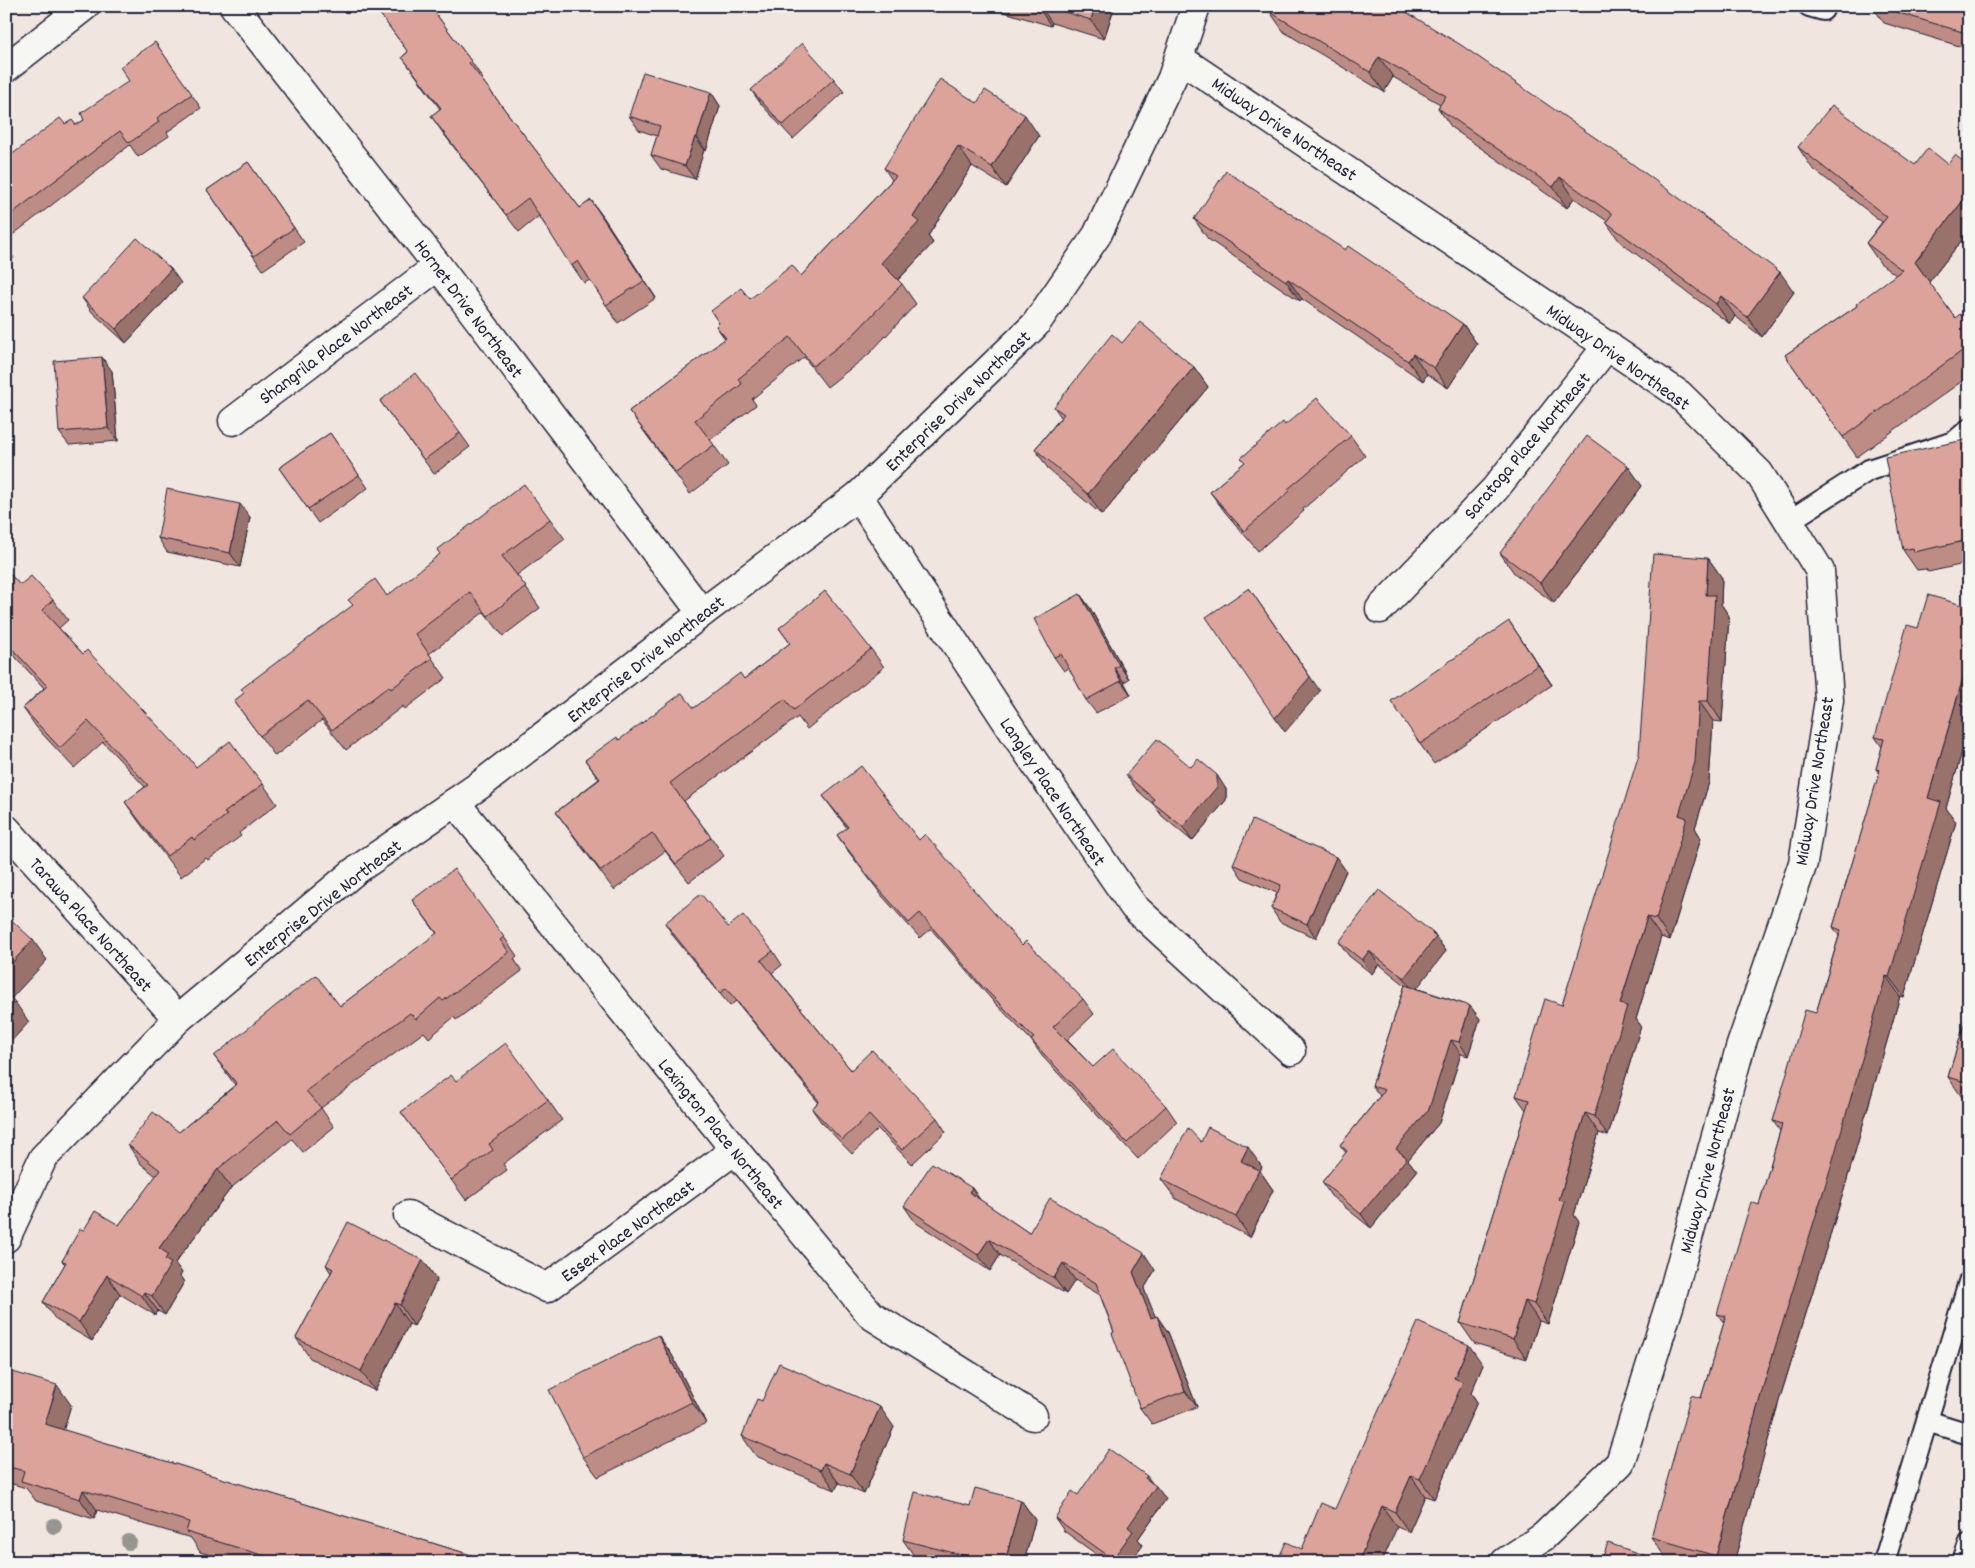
<svg xmlns="http://www.w3.org/2000/svg" width="1975" height="1568" viewBox="0 0 1975 1568" font-family="Dekko,sans-serif">
	<style>
		.lines { fill: none; stroke-linecap: round; stroke-linejoin: round }
		.service-casing { stroke: #22223b; stroke-width: 24 }
		.minor-casing { stroke: #22223b; stroke-width: 31 }
		.service { stroke: #f6f6f2; stroke-width: 20 }
		.minor { stroke: #f6f6f2; stroke-width: 28 }
		.tree { fill: #979592 }
		.wall { fill: #bd8c84; stroke: #22223b }
		.shaded-wall { fill: #9a726c; stroke: #22223b }
		.building { fill: #dca39a; stroke: #22223b }
		.labels { text-anchor: middle; stroke-width: 4; stroke-linejoin: round; paint-order: stroke }
		.street-label { font-size: 19px; fill: #22223b; stroke: #f6f6f2 }
	</style>
	<rect width="100%" height="100%" fill="#f1e5e0"/>
	<filter id="ink" filterUnits="userSpaceOnUse"><feTurbulence type="fractalNoise" baseFrequency=".02" numOctaves="2"/><feDisplacementMap in="SourceGraphic" scale="10" xChannelSelector="R" yChannelSelector="G"/><feConvolveMatrix kernelMatrix="1 2 1 2 8 2 1 2 1" color-interpolation-filters="sRGB"/></filter>
	<g filter="url(#ink)">
		<g class="lines">
			<!-- service casing -->
			<g class="service-casing">
				<g id="service">
					<polyline points="1809,6 1823,10"/>
					<polyline points="1789,521 1869,470 1954,442 1969,429"/>
					<polyline points="1927,1421 1969,1434"/>
					<polyline points="1884,1562 1969,1282"/>
					<polyline points="1963,1562 1969,1544"/>
				</g>
			</g>
			<!-- minor casing -->
			<g class="minor-casing">
				<g id="minor">
					<polyline points="234,6 438,266 702,613"/>
					<polyline points="1179,58 1679,394 1759,473 1820,571 1829,700 1803,863 1740,1048 1671,1300 1620,1463 1543,1537 1505,1562"/>
					<polyline points="6,68 85,6"/>
					<polyline points="233,421 438,266"/>
					<polyline points="858,496 1017,737 1134,907 1291,1051"/>
					<polyline points="1380,609 1495,489 1608,345"/>
					<polyline points="455,802 735,1150 871,1315 1033,1416"/>
					<polyline points="6,829 178,1019"/>
					<polyline points="408,1215 547,1288 735,1150"/>
					<polyline points="6,1238 43,1158 178,1019 355,871 480,785 702,613 858,496 1035,325 1097,235 1172,78 1196,6"/>
				</g>
			</g>
			<!-- service -->
			<use href="#service" class="service"/>
			<!-- minor -->
			<use href="#minor" class="minor"/>
		</g>
		<!-- trees -->
		<g class="tree">
			<circle cx="54" cy="1526" r="8"/>
			<circle cx="129" cy="1542" r="8"/>
		</g>
		<!-- wall -->
		<g class="wall">
			<polygon points="374,6 430,6 471,61 483,79 482,80 580,208 591,200 656,298 618,323 590,280 584,283 539,216 519,232 443,133 431,116 440,109 402,57 408,52"/>
			<polygon points="578,6 599,6 597,12"/>
			<polygon points="984,6 1113,6 1114,8 1104,39 1052,23 1051,26"/>
			<polygon points="1267,6 1396,6 1794,292 1762,337 1735,316 1730,324 1620,242 1606,222 1607,221 1574,198 1567,208 1452,128 1438,108 1440,104 1393,77 1384,92 1284,32 1270,12 1272,9"/>
			<polygon points="1872,6 1969,6 1969,49 1884,23"/>
			<polygon points="155,42 201,108 167,132 169,136 138,157 130,145 6,240 6,185 10,183 6,178 6,159 76,125 84,120 129,81"/>
			<polygon points="834,79 844,92 793,139 761,104 751,90"/>
			<polygon points="711,92 720,106 706,151 704,150 695,179 661,169 651,155 657,136 639,130 629,116"/>
			<polygon points="977,103 1039,136 1006,187 972,166 928,236 933,243 898,280 902,284 916,304 868,355 827,387 804,357 752,399 756,405 710,440 728,465 690,494 629,411 725,339 716,326 719,323 711,311 750,299 801,276 892,180 884,168"/>
			<polygon points="1798,147 1915,165 1948,164 1969,166 1969,231 1929,282 1955,318 1969,327 1969,376 1857,457 1785,355 1857,306 1896,275 1880,263 1866,243 1882,222 1812,168"/>
			<polygon points="248,162 304,242 263,270 207,190"/>
			<polygon points="1194,219 1345,250 1463,324 1477,344 1448,388 1427,374 1423,381 1302,299 1300,301 1208,239"/>
			<polygon points="6,247 14,258 6,264"/>
			<polygon points="181,283 126,343 92,312 82,298"/>
			<polygon points="1122,343 1194,367 1208,387 1102,515 1049,470 1035,449 1061,417 1054,407"/>
			<polygon points="112,371 118,441 69,445 59,432"/>
			<polygon points="380,401 460,433 470,447 434,474"/>
			<polygon points="1285,425 1351,436 1365,456 1303,509 1304,511 1258,551 1225,512 1210,492 1245,462 1241,458"/>
			<polygon points="330,433 368,488 318,523 279,468"/>
			<polygon points="1969,439 1969,563 1928,572 1926,569 1917,570 1903,550"/>
			<polygon points="1628,466 1642,486 1554,603 1514,573 1500,553"/>
			<polygon points="250,517 240,567 167,552 158,538"/>
			<polygon points="550,519 565,539 517,575 540,608 503,636 484,612 429,654 446,678 405,709 403,706 346,750 322,720 275,756 234,701 387,596"/>
			<polygon points="1708,558 1722,578 1721,604 1729,616 1722,722 1713,721 1709,782 1695,828 1701,838 1670,940 1661,937 1636,1019 1641,1026 1608,1136 1599,1133 1574,1215 1579,1222 1548,1324 1539,1321 1527,1359 1474,1343 1460,1323 1526,1110 1516,1096 1562,1005"/>
			<polygon points="6,570 20,585 53,600 68,620 59,628 83,654 196,767 263,784 277,804 239,833 241,836 208,860 206,858 181,877 139,822 125,802 145,787 103,742 74,768 37,728 23,708 44,688 6,647"/>
			<polygon points="1080,594 1090,608 1129,679 1124,682 1131,695 1096,713 1086,700 1069,668 1064,671 1054,657"/>
			<polygon points="1969,607 1969,727 1946,808 1956,822 1904,997 1900,996 1844,1190 1779,1401 1734,1562 1682,1562 1665,1557 1651,1537 1701,1398 1724,1323 1717,1314 1759,1205 1780,1131 1773,1121 1816,1013 1839,936 1833,927 1879,774 1876,769 1882,747 1875,737 1918,628"/>
			<polygon points="779,628 871,649 884,667 807,729 798,717 684,801 711,837 724,856 689,882 665,851 614,890 569,830 556,812 599,779 585,760 619,740 694,708 744,679 790,643"/>
			<polygon points="1523,642 1552,685 1434,764 1420,744"/>
			<polygon points="1191,767 1226,789 1226,800 1192,841 1162,816 1154,805 1136,789 1126,775"/>
			<polygon points="823,796 919,840 1022,945 1083,999 1094,1014 1067,1040 1093,1067 1166,1106 1177,1122 1138,1159 1042,1056 1031,1040 992,1000 931,929 920,938 883,897 848,851 837,835 847,828"/>
			<polygon points="1336,857 1346,871 1316,938 1280,922 1271,908 1277,893 1242,878 1233,864"/>
			<polygon points="412,900 504,937 517,956 514,959 522,971 456,1020 454,1017 429,1038 424,1032 321,1108 334,1127 303,1152 292,1139 231,1188 175,1263 182,1273 180,1276 184,1282 165,1315 158,1311 155,1315 120,1294 92,1341 56,1320 43,1302 65,1264 62,1261 84,1230 119,1225 156,1176 141,1164 128,1145 179,1132 235,1085 214,1056 340,1006 437,934"/>
			<polygon points="665,923 728,927 773,951 782,965 772,973 851,1070 937,1118 946,1132 912,1164 878,1129 852,1154 821,1122 812,1109 818,1102 736,1001 730,1006 674,937"/>
			<polygon points="1433,933 1446,951 1416,988 1470,1006 1480,1019 1468,1056 1461,1054 1439,1123 1408,1160 1417,1171 1371,1228 1331,1196 1322,1182 1346,1153 1340,1145 1380,1096 1372,1086 1405,985 1379,964 1372,974 1349,956 1339,942"/>
			<polygon points="1969,1009 1969,1104 1966,1103 1948,1077"/>
			<polygon points="456,1081 548,1100 562,1120 503,1164 507,1170 466,1200 401,1112"/>
			<polygon points="1201,1142 1262,1167 1260,1171 1273,1190 1250,1237 1176,1199 1161,1179"/>
			<polygon points="972,1188 980,1200 1029,1233 1155,1270 1144,1289 1155,1317 1168,1332 1197,1407 1152,1424 1140,1408 1114,1332 1100,1295 1075,1280 1066,1294 1000,1255 990,1271 915,1222 904,1206"/>
			<polygon points="423,1260 437,1280 414,1326 409,1324 375,1391 310,1358 296,1338 331,1273 326,1265"/>
			<polygon points="658,1335 672,1355 706,1423 598,1477 583,1457"/>
			<polygon points="1483,1365 1471,1393 1477,1402 1434,1499 1425,1496 1409,1532 1397,1527 1302,1549 1335,1509"/>
			<polygon points="6,1370 71,1405 63,1430 494,1562 233,1562 200,1552 191,1538 97,1510 94,1519 36,1501 26,1488 6,1482"/>
			<polygon points="762,1401 894,1427 864,1494 839,1483 835,1490 756,1456 742,1436"/>
			<polygon points="1151,1482 1166,1499 1138,1539 1143,1545 1131,1562 1107,1562 1064,1531 1055,1518 1078,1495"/>
			<polygon points="1021,1500 1035,1520 1024,1562 924,1562 917,1560 903,1540"/>
		</g>
		<!-- shaded-wall -->
		<g class="shaded-wall">
			<polygon points="593,6 599,6 597,12"/>
			<polygon points="1038,6 1040,6 1052,23 1051,26 1038,7"/>
			<polygon points="1095,6 1113,6 1114,8 1104,39 1091,20"/>
			<polygon points="1379,57 1393,77 1384,92 1370,72"/>
			<polygon points="711,92 720,106 706,151 697,137"/>
			<polygon points="1025,115 1039,136 1006,187 992,167"/>
			<polygon points="695,137 704,150 695,179 685,166"/>
			<polygon points="958,146 972,166 928,236 933,243 895,283 881,263 913,217"/>
			<polygon points="1560,177 1574,198 1567,208 1553,187"/>
			<polygon points="1969,193 1969,231 1929,282 1915,262"/>
			<polygon points="591,200 604,218 656,298 644,281"/>
			<polygon points="171,269 181,283 126,343 116,329"/>
			<polygon points="1780,272 1794,292 1762,337 1747,317"/>
			<polygon points="1288,279 1302,299 1300,301 1286,281"/>
			<polygon points="1721,296 1735,316 1730,324 1716,304"/>
			<polygon points="1463,324 1477,344 1448,388 1434,368"/>
			<polygon points="1413,354 1427,374 1423,381 1408,361"/>
			<polygon points="102,357 112,371 118,441 108,428"/>
			<polygon points="1194,367 1208,387 1102,515 1088,494"/>
			<polygon points="1628,466 1642,486 1554,603 1540,583"/>
			<polygon points="240,504 250,517 240,567 230,553"/>
			<polygon points="1708,558 1722,578 1721,604 1729,616 1722,722 1708,701 1706,595"/>
			<polygon points="1249,588 1320,691 1285,732 1275,718"/>
			<polygon points="1080,594 1090,608 1129,679 1119,665"/>
			<polygon points="1509,621 1523,642 1552,685 1538,665"/>
			<polygon points="1969,657 1969,727 1946,808 1956,822 1904,997 1889,977 1928,798"/>
			<polygon points="1114,668 1124,682 1131,695 1121,681"/>
			<polygon points="1699,701 1713,721 1709,782 1695,828 1701,838 1670,940 1656,919 1679,815"/>
			<polygon points="1217,775 1226,789 1226,800 1192,841 1183,827"/>
			<polygon points="1336,857 1346,871 1316,938 1307,924"/>
			<polygon points="1647,917 1661,937 1636,1019 1641,1026 1608,1136 1594,1116 1620,1004"/>
			<polygon points="1433,933 1446,951 1414,992 1404,978"/>
			<polygon points="33,940 47,960 8,1002 6,1000 6,969"/>
			<polygon points="1369,951 1379,964 1372,974 1362,960"/>
			<polygon points="1886,976 1900,996 1844,1190 1779,1401 1734,1562 1720,1562 1716,1556 1765,1380"/>
			<polygon points="15,1002 29,1022 6,1047 6,1012"/>
			<polygon points="1470,1006 1480,1019 1468,1056 1459,1042"/>
			<polygon points="1451,1040 1461,1054 1439,1123 1408,1160 1417,1171 1371,1228 1361,1214 1396,1149"/>
			<polygon points="1585,1113 1599,1133 1574,1215 1579,1222 1548,1324 1534,1304 1559,1200"/>
			<polygon points="1248,1147 1262,1167 1260,1171 1273,1190 1250,1237 1236,1217 1241,1161"/>
			<polygon points="218,1169 231,1188 175,1263 182,1273 180,1276 184,1282 165,1315 152,1296 159,1248"/>
			<polygon points="972,1188 983,1204 969,1192"/>
			<polygon points="989,1239 1000,1255 990,1271 978,1255"/>
			<polygon points="1144,1253 1155,1270 1144,1289 1163,1335 1151,1318 1133,1272"/>
			<polygon points="423,1260 437,1280 414,1326 400,1305"/>
			<polygon points="1063,1263 1075,1280 1066,1294 1054,1278"/>
			<polygon points="107,1275 120,1294 92,1341 79,1322"/>
			<polygon points="144,1292 158,1311 155,1315 142,1296"/>
			<polygon points="1525,1301 1539,1321 1527,1359 1513,1339"/>
			<polygon points="395,1303 409,1324 375,1391 361,1371"/>
			<polygon points="1157,1316 1168,1332 1197,1407 1185,1391"/>
			<polygon points="658,1335 672,1355 706,1423 692,1402"/>
			<polygon points="1469,1345 1483,1365 1471,1393 1477,1402 1434,1499 1420,1479 1454,1378"/>
			<polygon points="57,1385 71,1405 59,1445 45,1424"/>
			<polygon points="880,1407 894,1427 864,1494 850,1474"/>
			<polygon points="824,1463 839,1483 835,1490 821,1470"/>
			<polygon points="1147,1476 1155,1487 1156,1486 1166,1499 1138,1539 1143,1545 1131,1562 1115,1562 1113,1559 1128,1527 1145,1478"/>
			<polygon points="1411,1476 1425,1496 1409,1532 1395,1512"/>
			<polygon points="83,1490 97,1510 94,1519 80,1499"/>
			<polygon points="1021,1500 1035,1520 1024,1562 1005,1562"/>
			<polygon points="1382,1506 1397,1527 1382,1562 1363,1562 1360,1558"/>
			<polygon points="296,1554 301,1562 294,1562"/>
		</g>
		<!-- building -->
		<g class="building">
			<polygon points="374,6 430,6 471,61 469,63 580,208 591,200 644,281 606,305 578,261 571,266 528,198 506,215 431,116 441,108 402,57 408,52"/>
			<polygon points="1045,6 1095,6 1091,20"/>
			<polygon points="1273,6 1396,6 1461,45 1623,157 1780,272 1747,317 1721,296 1716,304 1606,222 1612,214 1560,177 1553,187 1438,108 1446,96 1379,57 1370,72 1270,12"/>
			<polygon points="1876,6 1969,6 1969,34"/>
			<polygon points="155,42 192,94 157,118 159,122 129,143 120,131 6,218 6,185 10,182 6,177 6,159 60,118 65,124 72,120 76,125 84,120 81,113 129,81 120,67"/>
			<polygon points="802,43 834,79 783,125 751,90"/>
			<polygon points="643,72 711,92 697,137 695,137 685,166 651,155 660,126 629,116"/>
			<polygon points="940,79 977,103 985,90 1025,115 992,167 958,146 913,217 919,222 881,263 902,284 853,335 813,366 790,337 738,379 742,384 695,420 714,445 676,473 629,411 726,338 716,326 719,323 711,311 741,288 750,299 792,265 801,276 896,176 884,168"/>
			<polygon points="1832,105 1915,165 1928,148 1948,164 1955,155 1969,166 1969,193 1915,262 1955,318 1960,314 1969,327 1969,346 1843,437 1785,355 1857,306 1856,304 1902,270 1866,243 1887,217 1798,147"/>
			<polygon points="248,162 294,228 254,256 207,190"/>
			<polygon points="1226,171 1345,250 1348,246 1463,324 1434,368 1413,354 1408,361 1288,279 1286,281 1194,219"/>
			<polygon points="137,238 171,269 116,329 82,298"/>
			<polygon points="1140,322 1194,367 1088,494 1035,449 1064,414 1054,407 1112,334 1122,343"/>
			<polygon points="102,357 108,428 59,432 54,361"/>
			<polygon points="415,373 460,433 424,460 380,401"/>
			<polygon points="1317,398 1351,436 1288,489 1290,491 1244,531 1210,492 1245,462 1241,458 1283,422 1285,425"/>
			<polygon points="330,433 359,475 308,509 279,468"/>
			<polygon points="1587,436 1628,466 1540,583 1500,553"/>
			<polygon points="1969,439 1969,540 1914,552 1913,548 1903,550 1885,457"/>
			<polygon points="524,484 550,519 502,556 526,587 488,616 470,592 415,634 432,658 391,689 389,686 332,730 308,700 260,736 234,701 244,693 241,689 353,605 348,600 375,579 387,596 440,554 437,550"/>
			<polygon points="167,489 240,504 230,553 158,538"/>
			<polygon points="1653,554 1708,558 1706,595 1715,595 1708,701 1699,701 1695,762 1679,815 1687,818 1656,919 1647,917 1620,1004 1627,1006 1594,1116 1585,1113 1559,1200 1565,1202 1534,1304 1525,1301 1513,1339 1460,1323 1529,1100 1516,1096 1545,999 1562,1005 1639,754"/>
			<polygon points="6,570 20,585 31,576 53,600 42,610 83,654 87,650 186,756 187,755 196,767 230,741 263,784 224,813 227,815 194,840 192,837 167,856 125,802 148,785 88,721 60,748 23,708 47,686 6,642"/>
			<polygon points="1249,588 1310,677 1275,718 1206,617"/>
			<polygon points="825,591 871,649 794,710 785,699 670,783 711,837 676,864 652,833 601,871 556,812 600,779 585,760 617,737 619,740 682,693 694,708 740,673 744,679 790,643 779,628"/>
			<polygon points="1080,594 1119,665 1114,668 1121,681 1086,700 1061,654 1054,657 1034,619"/>
			<polygon points="1928,595 1969,607 1969,657 1928,798 1941,802 1889,977 1886,976 1830,1170 1765,1380 1716,1556 1651,1537 1691,1395 1701,1398 1726,1316 1717,1314 1751,1202 1759,1205 1782,1124 1773,1121 1805,1010 1816,1013 1841,930 1833,927 1880,770 1876,769 1884,739 1875,737 1907,625 1918,628"/>
			<polygon points="1509,621 1538,665 1420,744 1391,701"/>
			<polygon points="1157,739 1191,767 1198,759 1217,775 1217,787 1183,827 1152,802 1154,799 1126,775"/>
			<polygon points="861,766 919,840 925,834 1022,945 1026,941 1083,999 1053,1027 1093,1067 1113,1049 1166,1106 1127,1143 1031,1040 1034,1038 981,985 920,913 909,923 872,881 837,835 848,827 823,796"/>
			<polygon points="1252,820 1336,857 1307,924 1271,908 1281,885 1233,864"/>
			<polygon points="454,869 504,937 500,940 509,952 443,1001 440,998 416,1019 410,1013 306,1091 321,1108 290,1134 278,1120 218,1169 159,1248 168,1254 165,1260 171,1263 152,1296 144,1292 142,1296 107,1275 79,1322 43,1302 66,1262 62,1261 80,1229 84,1230 95,1211 119,1225 160,1170 128,1145 153,1112 179,1132 237,1084 214,1056 278,1004 316,975 340,1006 437,933 412,900"/>
			<polygon points="1379,890 1433,933 1432,934 1436,937 1404,978 1369,951 1362,960 1339,942"/>
			<polygon points="701,894 728,927 743,915 773,951 761,960 851,1070 872,1050 937,1118 902,1150 869,1115 842,1140 812,1109 819,1101 726,988 720,993 665,923"/>
			<polygon points="6,915 33,940 6,969"/>
			<polygon points="1405,985 1470,1006 1459,1042 1451,1040 1429,1109 1396,1149 1407,1158 1361,1214 1322,1182 1347,1151 1340,1145 1385,1090 1372,1086"/>
			<polygon points="6,993 15,1002 6,1012"/>
			<polygon points="1969,1009 1969,1083 1948,1077"/>
			<polygon points="506,1043 548,1100 489,1144 493,1150 451,1180 401,1112 451,1075 456,1081"/>
			<polygon points="1208,1127 1248,1147 1241,1161 1259,1170 1236,1217 1161,1179 1188,1128 1201,1142"/>
			<polygon points="932,1163 972,1188 969,1192 1029,1233 1050,1198 1144,1253 1133,1272 1151,1318 1157,1316 1185,1391 1140,1408 1112,1333 1114,1332 1096,1283 1063,1263 1054,1278 989,1239 978,1255 904,1206"/>
			<polygon points="348,1222 423,1260 400,1305 395,1303 361,1371 296,1338 333,1269 326,1265"/>
			<polygon points="1418,1322 1469,1345 1454,1378 1463,1382 1420,1479 1411,1476 1395,1512 1382,1506 1360,1558 1368,1562 1277,1562 1286,1542 1302,1549 1321,1503 1335,1509"/>
			<polygon points="658,1335 692,1402 583,1457 549,1390"/>
			<polygon points="779,1363 880,1407 850,1474 824,1463 821,1470 742,1436 757,1399 762,1401"/>
			<polygon points="6,1370 57,1385 45,1424 494,1562 320,1562 296,1554 294,1562 285,1562 186,1532 189,1522 83,1490 80,1499 21,1481 24,1471 6,1466"/>
			<polygon points="1109,1449 1147,1476 1145,1478 1156,1486 1128,1527 1133,1531 1113,1559 1055,1518 1072,1491 1078,1495"/>
			<polygon points="975,1488 1021,1500 1005,1562 989,1562 903,1540 915,1492 970,1506"/>
			<polygon points="1608,1543 1661,1561 1661,1562 1601,1562"/>
		</g>
	</g>
	<g class="labels">
		<!-- street labels -->
		<g class="street-label">
			<text transform="translate(1285 128) rotate(34)" y="7">Midway Drive Northeast</text>
			<text transform="translate(470 308) rotate(53)" y="7">Hornet Drive Northeast</text>
			<text transform="translate(335 343) rotate(-37)" y="7">Shangrila Place Northeast</text>
			<text transform="translate(1619 356) rotate(35)" y="7">Midway Drive Northeast</text>
			<text transform="translate(957 400) rotate(-44)" y="7">Enterprise Drive Northeast</text>
			<text transform="translate(1526 445) rotate(-50)" y="7">Saratoga Place Northeast</text>
			<text transform="translate(645 658) rotate(-38)" y="7">Enterprise Drive Northeast</text>
			<text transform="translate(1813 781) rotate(-81)" y="7">Midway Drive Northeast</text>
			<text transform="translate(1054 791) rotate(56)" y="7">Langley Place Northeast</text>
			<text transform="translate(322 902) rotate(-38)" y="7">Enterprise Drive Northeast</text>
			<text transform="translate(92 924) rotate(48)" y="7">Tarawa Place Northeast</text>
			<text transform="translate(722 1133) rotate(51)" y="7">Lexington Place Northeast</text>
			<text transform="translate(1706 1170) rotate(-75)" y="7">Midway Drive Northeast</text>
			<text transform="translate(627 1230) rotate(-36)" y="7">Essex Place Northeast</text>
		</g>
	</g>
	<!-- margin -->
	<rect width="1975" height="1568" fill="none" stroke="#f6f6f2" stroke-width="25"/>
	<rect x="12" y="12" width="1950" height="1543" fill="none" stroke="#22223b" stroke-width="2" filter="url(#ink)"/>
</svg>
